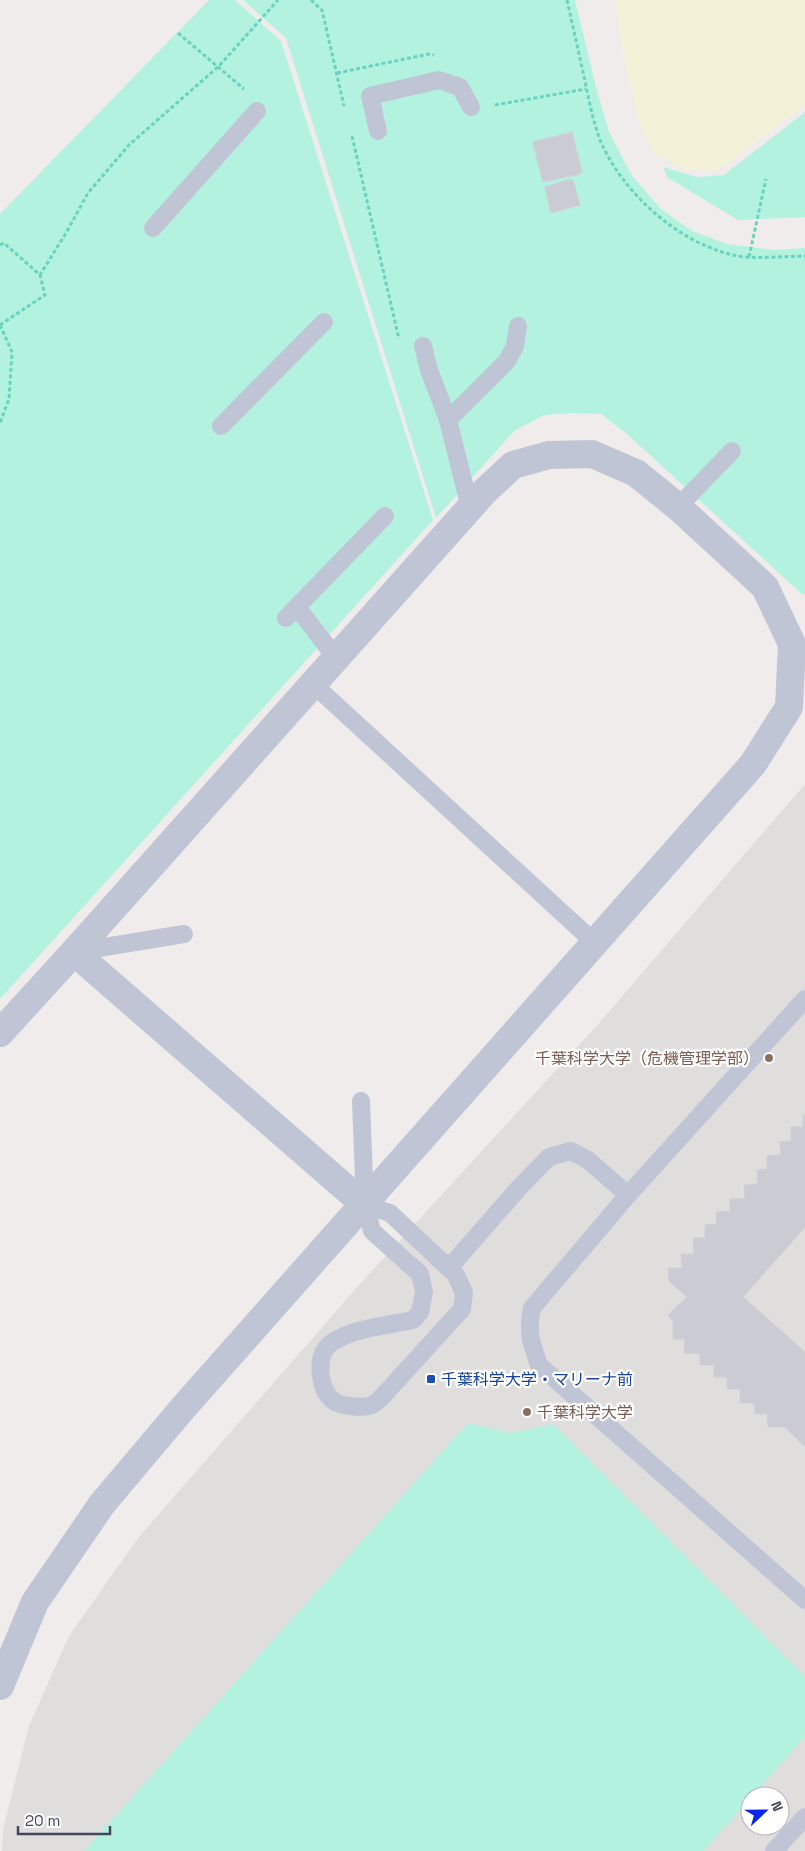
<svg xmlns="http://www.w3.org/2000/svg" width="805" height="1851" viewBox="0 0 805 1851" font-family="'Space Grotesk','Noto Sans JP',sans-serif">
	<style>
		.education { fill: #e0dddd; fill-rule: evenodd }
		.green { fill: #b3f2df }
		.sand { fill: #f3f2d9 }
		.building { fill: #cbcbd4; stroke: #cfcfd8 }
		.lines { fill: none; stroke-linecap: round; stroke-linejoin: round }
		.path { stroke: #69d3bf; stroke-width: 3; stroke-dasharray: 4 2.5; stroke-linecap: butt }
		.service { stroke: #c0c5d5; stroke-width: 18 }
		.tertiary { stroke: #c0c5d5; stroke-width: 28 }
		.education-dot { fill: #8d6e63; stroke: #fff; stroke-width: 2 }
		.transit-dot { fill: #1a4fb4; stroke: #fff; stroke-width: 2 }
		.labels { text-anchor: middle; stroke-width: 4.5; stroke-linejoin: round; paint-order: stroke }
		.education-label { font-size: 16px; fill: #785e54; stroke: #fff; text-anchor: end }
		.transit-label { font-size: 16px; fill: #164399; stroke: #fff; text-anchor: start }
	</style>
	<rect width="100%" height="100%" fill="#efeceb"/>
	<!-- education -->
	<path class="education" d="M805 784V1851H2L3 1830 29 1726 69 1636 138 1538 359 1285 600 1022ZM750 1796H780V1826H750Z"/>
	<!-- green -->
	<g class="green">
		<polygon points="209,0 235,0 281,41 433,520 0,999 0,214"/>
		<polygon points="243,0 575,0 597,91 609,132 632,176 661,209 692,231 727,244 773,250 805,248 805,593 803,595 627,434 601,414 571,413 544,415 514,431 436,518 286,38"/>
		<polygon points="805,112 805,217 738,220 667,177 663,167 697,177 724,175"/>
		<polygon points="468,1423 510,1433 553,1424 805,1677 805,1737 752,1796 750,1796 750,1799 703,1851 84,1851"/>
	</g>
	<!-- sand -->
	<polygon class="sand" points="615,0 805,0 805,105 721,169 684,169 656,155 640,125 623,54"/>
	<!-- building -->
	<g class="building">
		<polygon points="572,132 582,172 543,182 533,142"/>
		<polygon points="571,134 580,174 543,182 533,142"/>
		<polygon points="570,179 578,205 552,212 545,187"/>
		<polygon points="573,180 580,205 551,213 545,187"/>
		<polygon points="805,1114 805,1227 743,1297 805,1352 805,1447 785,1427 768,1427 767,1414 755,1414 754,1403 740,1403 740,1389 727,1389 727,1377 714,1377 714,1365 700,1365 700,1353 684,1353 685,1339 673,1339 673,1322 668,1315 687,1297 669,1281 668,1268 682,1268 681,1254 694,1254 693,1238 705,1238 705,1225 717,1224 716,1212 730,1211 730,1199 745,1199 744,1185 758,1184 757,1170 767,1169 767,1156 781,1155 780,1142 791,1141 791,1127 803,1127 803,1115"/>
	</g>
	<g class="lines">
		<!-- path -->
		<g class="path">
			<polyline points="311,0 322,10 344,106"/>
			<path d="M567 0C573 27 579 54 585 81 589 101 593 121 600 140 622 192 677 242 733 255 754 260 783 256 805 256"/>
			<polyline points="178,33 244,89"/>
			<polyline points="337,73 429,54 434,55"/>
			<polyline points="495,105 586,89"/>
			<polyline points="352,136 399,339"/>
			<polyline points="0,245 4,243 40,275 66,233 88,193 129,145 219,66 278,0"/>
			<polyline points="749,257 766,179"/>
			<polyline points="0,325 12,352 9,399 0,423"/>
			<polyline points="0,325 45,295 40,275"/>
		</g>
		<!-- service -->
		<g class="service">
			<polyline points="378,131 370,96 439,80 460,87 471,107"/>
			<polyline points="153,228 257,111"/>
			<polyline points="423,346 429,370 448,420 470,508"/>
			<polyline points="448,420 507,361 515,346 518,326"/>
			<polyline points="221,426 324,322"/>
			<polyline points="678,507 732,451"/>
			<polyline points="297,607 336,658"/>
			<polyline points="286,618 385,516"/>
			<polyline points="313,684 595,943"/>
			<polyline points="74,952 184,934"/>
			<path d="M805 999 628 1195 532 1308C527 1332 531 1343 539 1365L805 1600"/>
			<path d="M361 1101 365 1205 372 1231 420 1274 424 1292 420 1312 413 1320C390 1325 358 1328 338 1339 334 1341 328 1345 326 1348 316 1362 320 1393 335 1402 343 1406 360 1408 369 1406 374 1405 378 1400 382 1397L462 1309 464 1293 456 1275 390 1213 365 1205"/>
			<polyline points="449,1268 517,1190 549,1157 571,1151 588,1160 628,1195"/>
			<polyline points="774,1851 805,1817"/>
		</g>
		<!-- tertiary -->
		<g class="tertiary">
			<polyline points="74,952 365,1205"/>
			<polyline points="0,1033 74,952 485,491 513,465 549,455 592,454 636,473 678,507 765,587 792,644 789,707 753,764 183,1408 102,1504 35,1602 0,1686"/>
		</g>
	</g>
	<!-- markers -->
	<g class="education-dot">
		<circle cx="769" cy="1058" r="5"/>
		<circle cx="527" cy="1412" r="5"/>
	</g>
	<rect class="transit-dot" x="426" y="1374" width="10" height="10" rx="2.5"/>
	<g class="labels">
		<!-- education labels -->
		<g class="education-label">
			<text x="759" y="1064">千葉科学大学（危機管理学部）</text>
			<text x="537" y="1418" text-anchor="start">千葉科学大学</text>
		</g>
		<!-- transit labels -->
		<g class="transit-label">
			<text x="441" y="1385">千葉科学大学・マリーナ前</text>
		</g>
	</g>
	<!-- north arrow -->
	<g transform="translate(765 1811) rotate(68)"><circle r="24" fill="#ffffff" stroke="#b3b6bd"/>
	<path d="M0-4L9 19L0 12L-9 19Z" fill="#0826ec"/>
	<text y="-8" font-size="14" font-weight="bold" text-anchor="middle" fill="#42485a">N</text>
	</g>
	<!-- scale -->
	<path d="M18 1826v8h92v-8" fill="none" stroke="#42485a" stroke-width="2.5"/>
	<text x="25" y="1826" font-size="15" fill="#42485a" stroke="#ffffff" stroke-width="4" paint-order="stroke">20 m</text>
</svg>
